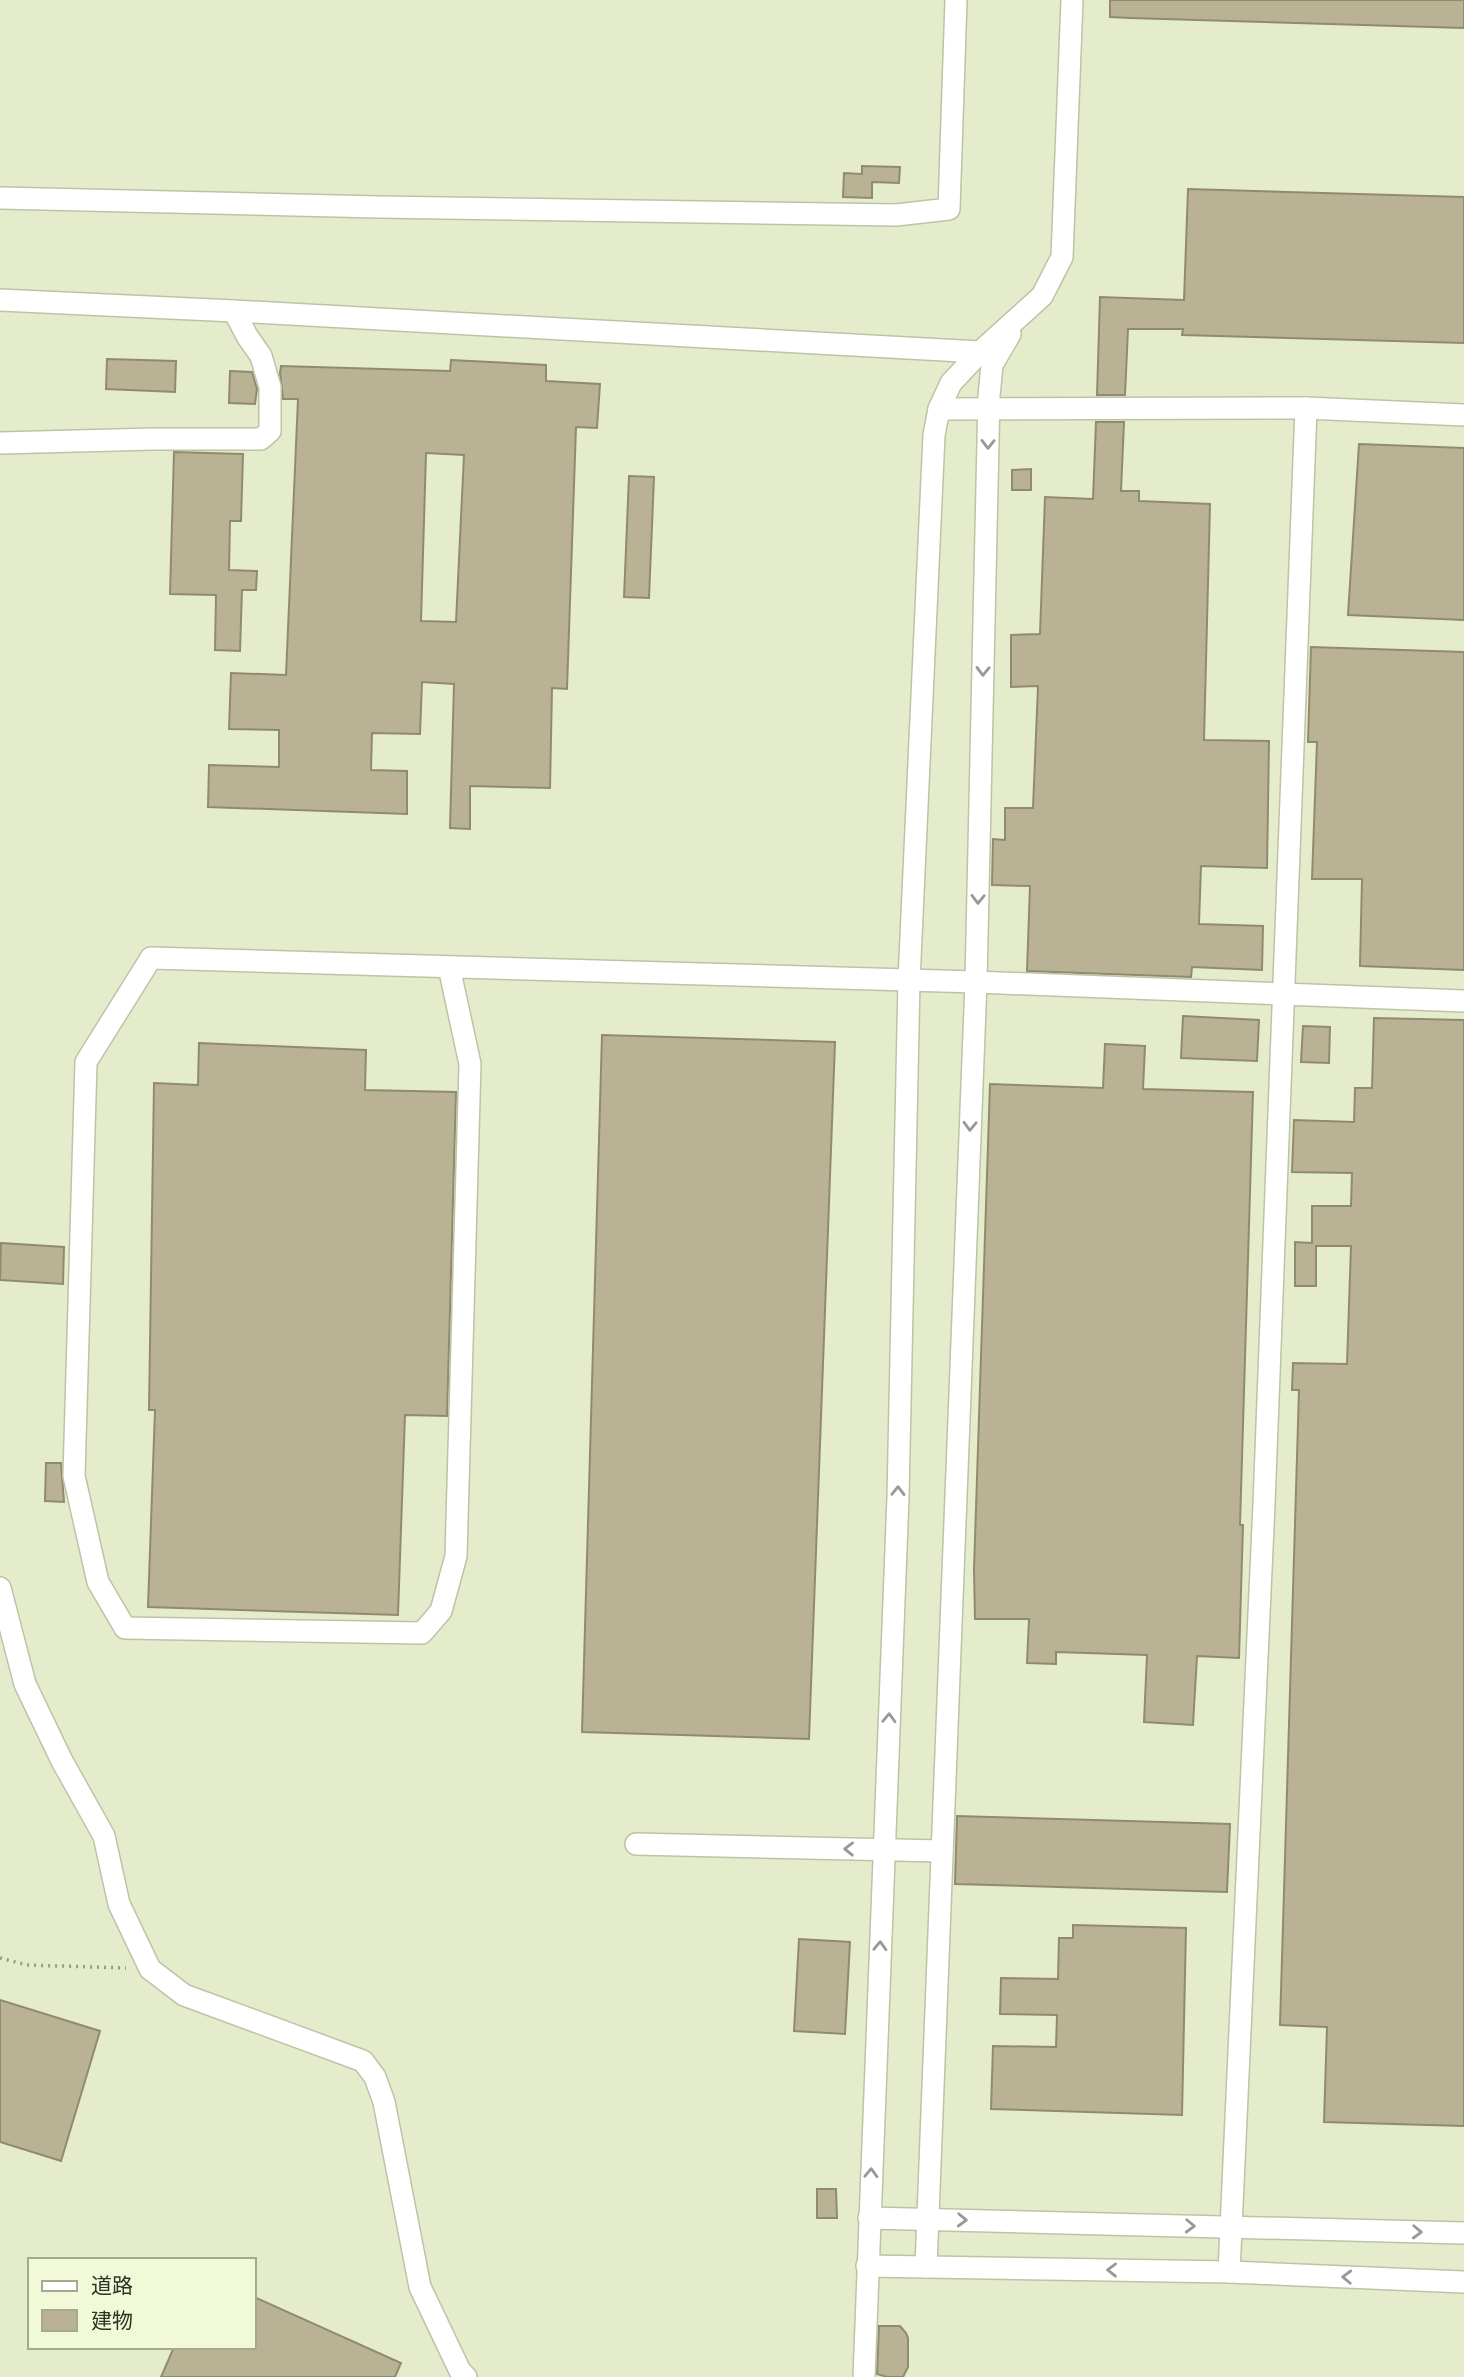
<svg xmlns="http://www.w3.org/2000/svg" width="1464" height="2377" viewBox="0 0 1464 2377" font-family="'IBM Plex Sans','Noto Sans JP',sans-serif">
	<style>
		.building { fill: #b9b294; stroke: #918b6d; stroke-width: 2; fill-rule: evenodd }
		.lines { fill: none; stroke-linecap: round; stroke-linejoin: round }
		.minor-casing { stroke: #bdc4a6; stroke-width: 24 }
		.path { stroke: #959b83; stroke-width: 3.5; stroke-dasharray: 2 5; stroke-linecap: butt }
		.minor { stroke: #fff; stroke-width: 21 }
		.oneway { stroke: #989993 }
	</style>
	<rect width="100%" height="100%" fill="#e4eccc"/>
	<!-- building -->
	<g class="building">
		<polygon points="1110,0 1464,0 1464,28 1130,18 1110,17"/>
		<polygon points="862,166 900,167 899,183 872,182 872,198 843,197 844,173 862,174"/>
		<polygon points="1188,189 1464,197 1464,343 1182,335 1183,329 1128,329 1125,395 1097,395 1100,297 1184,300"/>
		<polygon points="107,359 176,361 175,392 106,389"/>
		<path d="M451 360 546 365V381L600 384 597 428 576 427 567 689 552 688 550 788 470 786V829L450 828 454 684 422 682 420 734 372 733 371 770 407 771V814L208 807 209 765 279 767V730L229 729 231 673 286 675 298 399H283L280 373 281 366 450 371ZM426 453 464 455 456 622 421 621Z"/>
		<polygon points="230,371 252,372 257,389 255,404 229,403"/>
		<polygon points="1096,422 1124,422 1121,491 1139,491 1139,501 1210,504 1204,740 1269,741 1267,868 1201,866 1199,924 1263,926 1262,970 1192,967 1191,977 1027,971 1030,886 992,885 993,839 1005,840 1005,808 1033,808 1038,686 1011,687 1011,635 1040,634 1045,497 1093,499"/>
		<polygon points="1359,444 1464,448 1464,620 1348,615"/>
		<polygon points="174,452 243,454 241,521 230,521 229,570 257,571 256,590 242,590 240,651 215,650 216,595 170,594"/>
		<polygon points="1031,469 1031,490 1012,490 1012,470"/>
		<polygon points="629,476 654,477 649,598 624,597"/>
		<polygon points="1311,647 1464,652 1464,970 1360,966 1362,879 1312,879 1317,742 1308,742"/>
		<polygon points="1183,1016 1259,1020 1257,1061 1181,1058"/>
		<polygon points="1374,1018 1464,1020 1464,2126 1324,2122 1327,2027 1280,2025 1299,1390 1292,1390 1293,1363 1347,1364 1351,1246 1316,1246 1316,1286 1295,1286 1295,1242 1312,1243 1312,1206 1351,1206 1352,1173 1292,1172 1294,1120 1354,1122 1355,1088 1372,1088"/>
		<polygon points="1303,1026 1330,1027 1329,1063 1301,1062"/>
		<polygon points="602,1035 835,1042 809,1739 582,1732"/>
		<polygon points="199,1043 366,1050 365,1090 456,1092 447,1416 405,1415 398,1615 148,1607 155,1410 149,1410 154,1083 198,1085"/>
		<polygon points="1105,1044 1145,1046 1143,1089 1253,1092 1240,1525 1243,1525 1239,1658 1197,1656 1193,1725 1144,1722 1147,1655 1056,1652 1056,1664 1027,1663 1029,1619 975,1619 974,1569 990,1084 1103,1088"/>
		<polygon points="1,1243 64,1247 63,1284 0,1280"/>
		<polygon points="46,1463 61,1463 64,1502 45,1501"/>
		<polygon points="957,1816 1230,1824 1227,1892 955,1884"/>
		<polygon points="1073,1925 1186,1928 1182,2115 991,2109 993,2046 1056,2047 1057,2015 1000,2014 1001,1978 1058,1979 1059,1938 1073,1938"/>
		<polygon points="799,1939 850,1942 845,2034 794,2031"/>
		<polygon points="0,2000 100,2031 61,2161 0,2142"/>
		<polygon points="817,2189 836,2189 837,2218 817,2218"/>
		<polygon points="254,2297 401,2363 395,2377 161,2377 174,2347 254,2347"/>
		<polygon points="879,2326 900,2326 906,2333 908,2338 908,2367 903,2377 887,2377 877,2374"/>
	</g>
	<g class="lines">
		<!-- minor casing -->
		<g class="minor-casing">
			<g id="minor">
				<polyline points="0,198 378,207 896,215 949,209 956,0"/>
				<polyline points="0,300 234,311 980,352"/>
				<polyline points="939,409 1306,408 1464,415"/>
				<polyline points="0,443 153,439 261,439 270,431 270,387 261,356 247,336 234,311"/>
				<polyline points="449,967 470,1064 456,1556 441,1611 422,1633 125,1628 98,1582 74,1476 86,1062 151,958 976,982 1464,1001"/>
				<polyline points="0,1588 25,1684 62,1761 104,1836 119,1904 150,1969 184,1995 363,2061 375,2077 384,2102 420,2287 460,2371 466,2377"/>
				<polyline points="636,1844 942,1851"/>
				<polyline points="869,2218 1464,2233"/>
				<polyline points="867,2266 1229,2272 1464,2282"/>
				<polyline points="926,2267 976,982 989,396 992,365 1010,334"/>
				<polyline points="1229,2272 1264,1504 1306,408"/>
				<polyline points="864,2377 898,1497 909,981 934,435 939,409 951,383 980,352 1042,296 1062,257 1072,0"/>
			</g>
		</g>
		<!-- path -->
		<polyline class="path" points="0,1958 27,1965 126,1968"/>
		<!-- minor -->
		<use href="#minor" class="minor"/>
	</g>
	<!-- one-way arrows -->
	<defs><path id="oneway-chevron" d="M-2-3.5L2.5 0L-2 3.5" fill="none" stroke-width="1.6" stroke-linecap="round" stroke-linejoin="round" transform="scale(1.75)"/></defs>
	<g class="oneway">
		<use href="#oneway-chevron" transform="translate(988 444) rotate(91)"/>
		<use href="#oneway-chevron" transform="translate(983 671) rotate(91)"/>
		<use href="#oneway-chevron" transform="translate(978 899) rotate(91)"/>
		<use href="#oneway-chevron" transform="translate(970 1126) rotate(92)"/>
		<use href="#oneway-chevron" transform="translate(898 1491) rotate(-89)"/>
		<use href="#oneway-chevron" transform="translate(889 1718) rotate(-88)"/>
		<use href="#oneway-chevron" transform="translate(849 1849) rotate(-179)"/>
		<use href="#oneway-chevron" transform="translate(880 1946) rotate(-88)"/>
		<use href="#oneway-chevron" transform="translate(871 2173) rotate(-88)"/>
		<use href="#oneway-chevron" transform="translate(962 2220) rotate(2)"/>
		<use href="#oneway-chevron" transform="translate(1190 2226) rotate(2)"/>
		<use href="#oneway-chevron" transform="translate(1417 2232) rotate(2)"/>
		<use href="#oneway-chevron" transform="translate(1112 2270) rotate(-179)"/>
		<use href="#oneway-chevron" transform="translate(1347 2277) rotate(-178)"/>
	</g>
	<!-- legend -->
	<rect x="28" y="2258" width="228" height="91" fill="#f1f9d9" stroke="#a4aa92" stroke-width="2"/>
	<rect x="42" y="2281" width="35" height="10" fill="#ffffff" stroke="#a4aa92" stroke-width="2"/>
	<text x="91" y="2293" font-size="21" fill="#303327">道路</text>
	<rect x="42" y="2310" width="35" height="21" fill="#b9b294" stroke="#a4aa92" stroke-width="2"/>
	<text x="91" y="2328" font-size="21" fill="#303327">建物</text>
</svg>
